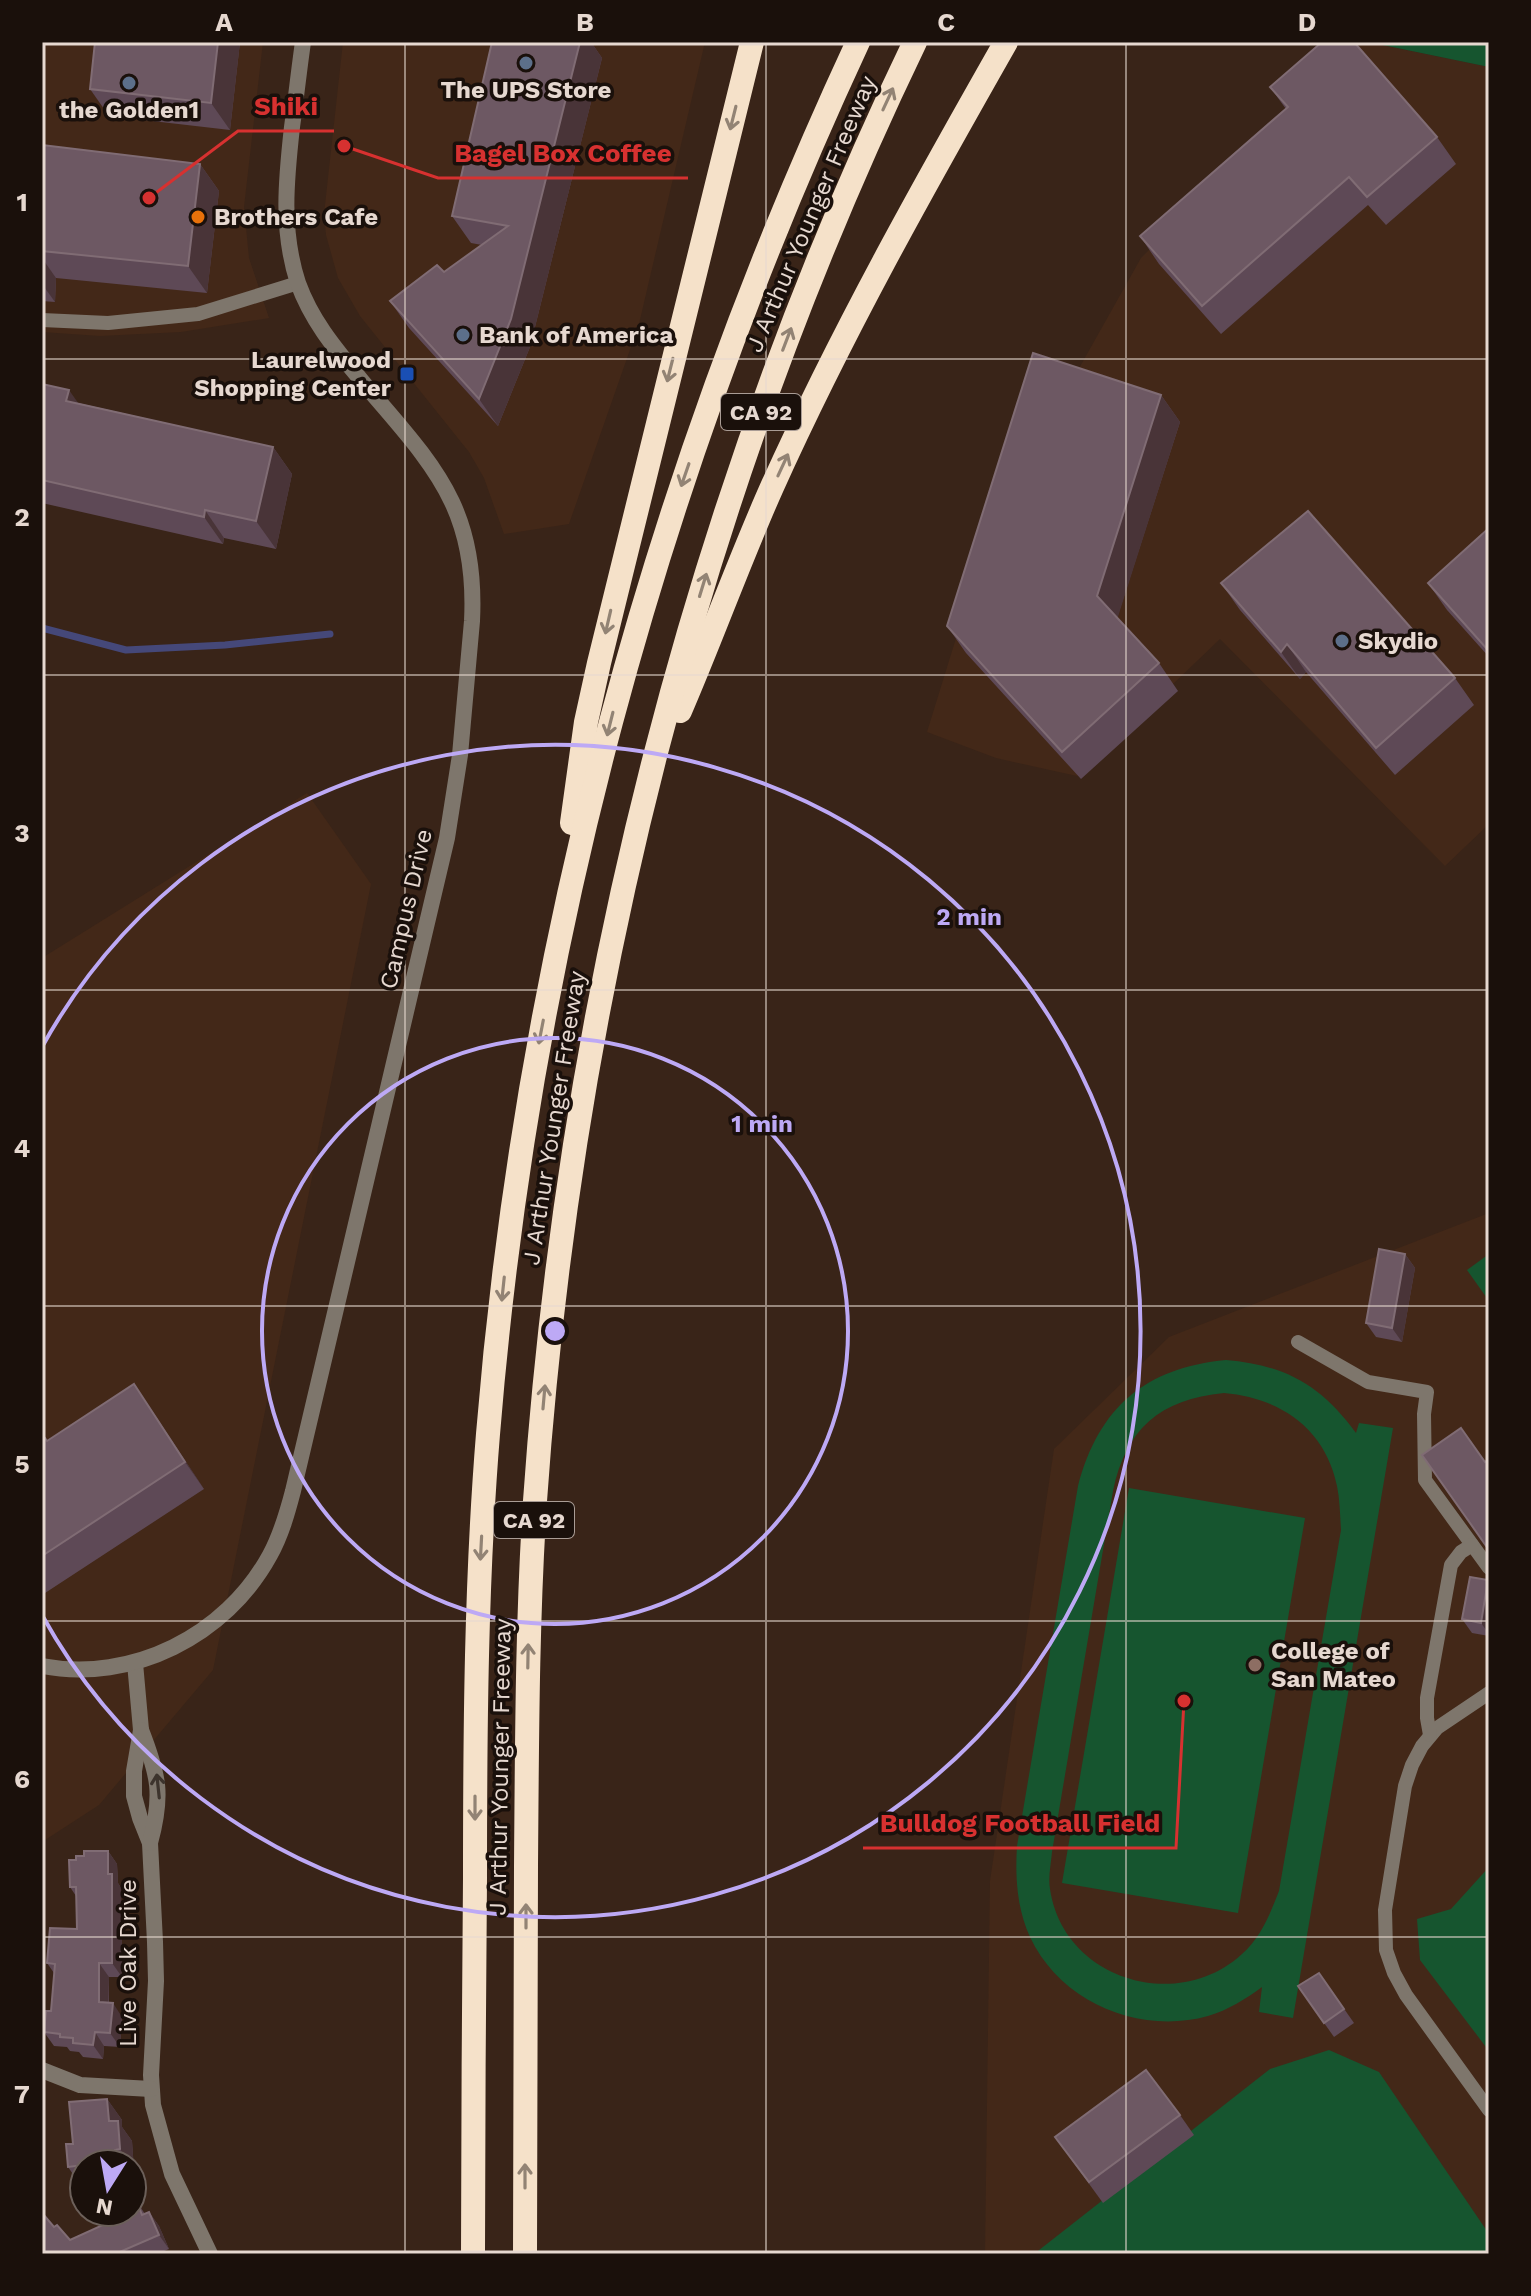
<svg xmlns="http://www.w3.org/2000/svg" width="1531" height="2296" viewBox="0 0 1531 2296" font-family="'Work Sans',sans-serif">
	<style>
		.built { fill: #432818 }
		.green { fill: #16552f; fill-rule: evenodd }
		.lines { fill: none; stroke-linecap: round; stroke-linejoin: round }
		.stream { stroke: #454879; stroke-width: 7 }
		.lane { stroke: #7e766c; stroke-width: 14 }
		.street { stroke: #7e766c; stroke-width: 16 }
		.highway { stroke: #f5e1c9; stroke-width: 24 }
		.wall { fill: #5e4956 }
		.shaded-wall { fill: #493438 }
		.building { fill: #6d5863; stroke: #806c74; stroke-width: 2 }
		.oneway { stroke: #928374 }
		.oneway2 { stroke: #3d342d }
		.grid { fill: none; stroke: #e6d8d0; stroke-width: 2; stroke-opacity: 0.55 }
		.ring { fill: none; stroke: #bda9f5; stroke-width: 4 }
		.service-dot { fill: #5c6f8a; stroke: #1a100b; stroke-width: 3 }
		.food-dot { fill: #e8710a; stroke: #1a100b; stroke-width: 3 }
		.transit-dot { fill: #1a4fb4; stroke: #1a100b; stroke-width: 3 }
		.education-dot { fill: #8d6e63; stroke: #1a100b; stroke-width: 3 }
		.labels { text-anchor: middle; stroke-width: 7; stroke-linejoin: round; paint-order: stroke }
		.shield { fill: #1a100b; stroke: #a99c95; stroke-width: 2 }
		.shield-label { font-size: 22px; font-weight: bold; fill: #e6d8d0 }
		.poi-label { font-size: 24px; font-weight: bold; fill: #e6d8d0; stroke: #1a100b; text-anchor: start }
		.street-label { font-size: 24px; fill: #e6d8d0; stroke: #1a100b }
		.centre { fill: #bda9f5; stroke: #1a100b; stroke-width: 4 }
		.ring-label { font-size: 24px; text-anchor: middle; font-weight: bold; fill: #bda9f5; stroke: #1a100b; stroke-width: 7; stroke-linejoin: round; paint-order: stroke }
		.leader { fill: none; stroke: #d73130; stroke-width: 3 }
		.callout-dot { fill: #d73130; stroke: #1a100b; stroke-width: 3 }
		.callout-label { font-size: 26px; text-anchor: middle; font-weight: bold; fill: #d73130; stroke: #1a100b; stroke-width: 7; stroke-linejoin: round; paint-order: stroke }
		.neatline { fill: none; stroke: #e6d8d0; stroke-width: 3 }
		.grid-label { font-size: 26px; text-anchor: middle; font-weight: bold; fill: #e6d8d0 }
	</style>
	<rect width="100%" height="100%" fill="#392418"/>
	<!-- built -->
	<g class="built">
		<polygon points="42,42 263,42 244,207 249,258 269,318 181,332 100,336 42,332"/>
		<polygon points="343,42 705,42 639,324 569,524 504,534 484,478 469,452 360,316 338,278 326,235 324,214"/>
		<polygon points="1357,42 1368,42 1489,67 1489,824 1445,866 1220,639 1077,776 996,758 927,732 991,525 1141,258"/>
		<polygon points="307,793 371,884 213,1670 99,1805 42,1842 42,958"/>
		<polygon points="1489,1213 1489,2254 985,2254 990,1881 1054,1449 1169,1337"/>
	</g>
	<!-- green -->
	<g class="green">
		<polygon points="1368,42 1489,42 1489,67"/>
		<polygon points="1489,1254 1489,1301 1467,1270"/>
		<path d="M1226 1360C1285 1365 1321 1385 1356 1433L1359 1423 1393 1428 1293 2018 1259 2012 1262 1987C1246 1999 1228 2010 1208 2016 1140 2035 1061 2003 1030 1937 1017 1908 1015 1878 1017 1846L1078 1486C1099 1407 1145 1368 1226 1360ZM1224 1393C1280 1398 1325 1428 1337 1486 1340 1500 1340 1516 1341 1530L1279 1891C1270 1914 1261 1937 1242 1954 1177 2014 1063 1979 1050 1889 1048 1877 1051 1864 1052 1852L1113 1491C1126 1429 1160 1399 1224 1393Z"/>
		<polygon points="1129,1488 1305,1518 1238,1913 1062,1883"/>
		<polygon points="1489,1867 1489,2051 1420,1960 1417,1919 1451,1909"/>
		<polygon points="1329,2050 1379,2072 1489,2234 1489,2254 1034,2254 1270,2069"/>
	</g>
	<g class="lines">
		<!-- stream -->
		<polyline class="stream" points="42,628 126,650 225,645 330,634"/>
		<!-- lane -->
		<g class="lane">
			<polyline points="42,320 108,323 198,314 298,283"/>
			<polyline points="1298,1342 1368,1382 1427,1392 1424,1414 1425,1480 1489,1568"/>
			<polyline points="1489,1693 1437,1728 1422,1746 1412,1765 1405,1786 1385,1910 1386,1950 1394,1973 1406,1995 1489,2110"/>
			<polyline points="1430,1735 1427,1718 1427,1698 1451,1565 1461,1552 1472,1545"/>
		</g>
		<!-- street -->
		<g class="street">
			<polyline points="135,1663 141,1730 134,1771 134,1796 140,1818 150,1843 155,1942 156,1981 151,2075 153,2105 172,2174 210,2254"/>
			<path d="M42 1666C132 1683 226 1636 270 1555 281 1535 287 1514 293 1491L447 838 460 755 472 621C474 581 469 538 452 502 430 455 389 415 357 375 333 346 311 319 298 283 281 231 286 181 292 127 296 98 299 70 303 42"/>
			<path d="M141 1730C159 1776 163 1795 150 1843"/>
			<polyline points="42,2070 80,2085 151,2089"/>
		</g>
		<!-- highway -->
		<g class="highway">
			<path d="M680 711C712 637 739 561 772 487 841 334 923 188 1006 42"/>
			<polyline points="572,823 586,722 599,663 752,42"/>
			<path d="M473 2254C473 2129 474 2003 475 1878 475 1730 476 1581 488 1434 527 952 654 480 858 42"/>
			<path d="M525 2254C525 2125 526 1995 526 1866 527 1745 527 1623 535 1501 570 998 695 498 915 42"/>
		</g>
	</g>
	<!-- wall -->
	<g class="wall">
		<polygon points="240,42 230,130 109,116 90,89"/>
		<polygon points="492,42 591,42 602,58 530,347 498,426 409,328 390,301 444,272 482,245 471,243 452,216"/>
		<polygon points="1270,87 1437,137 1456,164 1386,225 1368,205 1221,334 1159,264 1140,236 1286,109"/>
		<polygon points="42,145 200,164 219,191 207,293 56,278 55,302 42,301"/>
		<polygon points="42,384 78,403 273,447 292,474 276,549 224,538 223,544 42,503"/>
		<polygon points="1161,395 1180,422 1117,618 1159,663 1178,691 1081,779 966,653 947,626"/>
		<polygon points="1489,528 1489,657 1447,610 1428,583"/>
		<polygon points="1221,583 1455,678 1474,705 1395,775 1306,672 1300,679 1240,610"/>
		<polygon points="1405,1254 1415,1268 1402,1342 1376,1337 1366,1323"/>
		<polygon points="134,1384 204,1489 42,1595 42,1432 48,1441"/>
		<polygon points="1488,1580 1489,1581 1489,1636 1472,1633 1462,1619"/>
		<polygon points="108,1851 117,1864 118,1883 121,1888 122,1977 109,1977 109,2003 122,2017 120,2047 104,2046 103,2059 83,2057 79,2052 70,2051 67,2047 54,2046 44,2032 51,2011 54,1973 47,1963 77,1929 76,1896 70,1887 76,1860 84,1856"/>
		<polygon points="1319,1973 1354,2023 1334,2037 1298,1986"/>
		<polygon points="107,2099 122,2120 122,2127 132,2141 134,2170 132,2170 132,2164 84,2164 84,2187 82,2187 68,2167 73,2144"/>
		<polygon points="1180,2115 1194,2135 1103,2203 1055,2137"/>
		<polygon points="137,2202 145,2214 149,2212 159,2226 169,2249 157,2254 42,2254 54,2227 70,2240 103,2225 106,2222"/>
	</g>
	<!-- shaded-wall -->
	<g class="shaded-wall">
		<polygon points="218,42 240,42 230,130 211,103"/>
		<polygon points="580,42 591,42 602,58 530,347 498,426 479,399"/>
		<polygon points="200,164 219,191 207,293 188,266"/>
		<polygon points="42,258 56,278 55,302 42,284"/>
		<polygon points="69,390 88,417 66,401"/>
		<polygon points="1161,395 1180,422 1116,623 1097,596"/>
		<polygon points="273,447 292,474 276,549 256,521"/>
		<polygon points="205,510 224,538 223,544 204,517"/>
		<polygon points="1287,644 1306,672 1300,679 1281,652"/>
		<polygon points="1405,1254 1415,1268 1402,1342 1392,1328"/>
		<polygon points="134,1384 153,1412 204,1489 185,1462"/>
		<polygon points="1488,1580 1489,1581 1489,1634 1481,1623"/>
		<polygon points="108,1851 117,1864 118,1883 121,1888 122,1977 112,1963"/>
		<polygon points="99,1963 109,1977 108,2016 99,2002"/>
		<polygon points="113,2003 122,2017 120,2047 110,2033"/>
		<polygon points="95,2032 104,2046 103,2059 93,2045"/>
		<polygon points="107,2099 122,2120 122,2127 132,2141 134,2170 132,2164 130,2164 120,2149 109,2121"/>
		<polygon points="115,2150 126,2164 118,2164"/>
		<polygon points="149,2212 159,2226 169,2249 159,2235"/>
	</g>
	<!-- building -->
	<g class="building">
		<polygon points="95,42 218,42 211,103 90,89"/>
		<polygon points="492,42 580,42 511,319 479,399 390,301 437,265 444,272 508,226 452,216"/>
		<polygon points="1322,42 1354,42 1437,137 1367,197 1349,177 1202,306 1140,236 1288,107 1270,87"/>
		<polygon points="42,145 200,164 188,266 42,251"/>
		<polygon points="1033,353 1161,395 1097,596 1159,663 1062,752 947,626"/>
		<polygon points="42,384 69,390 66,401 273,447 256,521 205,510 204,517 42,480"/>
		<polygon points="1308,511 1455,678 1376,748 1287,644 1281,652 1221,583"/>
		<polygon points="1489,528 1489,647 1487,649 1428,583"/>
		<polygon points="1379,1249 1405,1254 1392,1328 1366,1323"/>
		<polygon points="134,1384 185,1462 42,1556 42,1434 47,1441"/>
		<polygon points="1461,1428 1485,1462 1489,1459 1489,1550 1422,1455"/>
		<polygon points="1470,1577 1488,1580 1481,1623 1462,1619"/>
		<polygon points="84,1851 108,1851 108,1874 112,1874 112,1963 99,1963 99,2002 113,2003 110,2033 95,2032 93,2045 73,2043 73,2038 60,2037 60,2034 44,2032 46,2011 51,2011 55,1964 47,1963 50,1928 77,1929 76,1887 70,1887 69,1860 76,1860 76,1856 84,1856"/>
		<polygon points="1319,1973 1344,2009 1324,2023 1298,1986"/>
		<polygon points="1146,2070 1180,2115 1089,2182 1055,2137"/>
		<polygon points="107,2099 109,2121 118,2121 120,2149 115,2150 117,2162 84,2164 84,2165 68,2167 66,2144 73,2144 69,2102"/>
		<polygon points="137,2202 142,2215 149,2212 159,2235 115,2254 42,2254 43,2214 54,2227 57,2225 70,2240 103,2225 102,2224 106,2222 104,2218 111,2215 110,2214 113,2212 132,2212 132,2204"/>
	</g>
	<!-- one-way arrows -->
	<defs><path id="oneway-shaft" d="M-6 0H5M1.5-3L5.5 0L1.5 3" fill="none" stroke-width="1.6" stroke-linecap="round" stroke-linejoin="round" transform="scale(2)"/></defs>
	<g class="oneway">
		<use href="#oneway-shaft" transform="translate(888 99) rotate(-65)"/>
		<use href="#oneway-shaft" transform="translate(733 118) rotate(104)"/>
		<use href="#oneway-shaft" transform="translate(787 339) rotate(-69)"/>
		<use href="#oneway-shaft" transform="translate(670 370) rotate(104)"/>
		<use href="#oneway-shaft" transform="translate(783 465) rotate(-65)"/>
		<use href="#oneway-shaft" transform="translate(685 475) rotate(109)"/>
		<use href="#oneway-shaft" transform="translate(703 585) rotate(-73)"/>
		<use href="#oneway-shaft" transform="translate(608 622) rotate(103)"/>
		<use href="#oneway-shaft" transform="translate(610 724) rotate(104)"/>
		<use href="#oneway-shaft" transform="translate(541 1032) rotate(101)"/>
		<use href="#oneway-shaft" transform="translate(503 1289) rotate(96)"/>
		<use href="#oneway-shaft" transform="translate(544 1397) rotate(-85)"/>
		<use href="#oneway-shaft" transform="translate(481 1548) rotate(93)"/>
		<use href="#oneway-shaft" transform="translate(528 1656) rotate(-89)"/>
		<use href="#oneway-shaft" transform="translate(475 1808) rotate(90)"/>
		<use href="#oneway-shaft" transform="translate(526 1916) rotate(-90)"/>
		<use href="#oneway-shaft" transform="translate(525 2176) rotate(-90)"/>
	</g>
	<use class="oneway2" href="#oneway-shaft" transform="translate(158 1786) rotate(-96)"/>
	<!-- grid -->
	<path class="grid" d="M405 42V2254M766 42V2254M1126 42V2254M42 359H1489M42 675H1489M42 990H1489M42 1306H1489M42 1621H1489M42 1937H1489"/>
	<!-- distance rings -->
	<g class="ring">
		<circle cx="555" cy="1331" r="293"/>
		<path d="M42 1047A586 586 0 1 1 42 1615"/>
	</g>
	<!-- markers -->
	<g class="service-dot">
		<circle cx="526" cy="63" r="8"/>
		<circle cx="129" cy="83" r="8"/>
		<circle cx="463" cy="335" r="8"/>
		<circle cx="1342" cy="641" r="8"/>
	</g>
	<circle class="food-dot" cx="198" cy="217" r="8"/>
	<rect class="transit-dot" x="399" y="366" width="16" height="16" rx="4"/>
	<circle class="education-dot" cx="1255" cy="1665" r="8"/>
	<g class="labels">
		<!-- shield labels -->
		<g class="shield">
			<rect x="721" y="394" width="80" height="36" rx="6"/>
			<rect x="494" y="1502" width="80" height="36" rx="6"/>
		</g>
		<g class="shield-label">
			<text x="761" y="420">CA 92</text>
			<text x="534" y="1528">CA 92</text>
		</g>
		<!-- poi labels -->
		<g class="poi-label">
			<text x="526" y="98" text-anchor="middle">The UPS Store</text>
			<text x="129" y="118" text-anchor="middle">the Golden1</text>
			<text x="214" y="225">Brothers Cafe</text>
			<text x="479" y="343">Bank of America</text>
			<text x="391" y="368" text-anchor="end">Laurelwood<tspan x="391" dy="28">Shopping Center</tspan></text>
			<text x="1358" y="649">Skydio</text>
			<text x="1271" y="1659">College of<tspan x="1271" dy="28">San Mateo</tspan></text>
		</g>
		<!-- street labels -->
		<g class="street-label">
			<text transform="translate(811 214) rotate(-67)" y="8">J Arthur Younger Freeway</text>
			<text transform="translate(406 909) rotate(-77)" y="8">Campus Drive</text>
			<text transform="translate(554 1118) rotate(-81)" y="8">J Arthur Younger Freeway</text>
			<text transform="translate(500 1767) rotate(-89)" y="8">J Arthur Younger Freeway</text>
			<text transform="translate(128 1963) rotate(-90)" y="8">Live Oak Drive</text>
		</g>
	</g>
	<circle cx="555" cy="1331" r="12" class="centre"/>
	<g class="ring-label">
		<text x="969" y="925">2 min</text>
		<text x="762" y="1132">1 min</text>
	</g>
	<!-- callouts -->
	<path class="leader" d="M149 198L238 131H334M344 146L438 178H688M1184 1701L1176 1848H863"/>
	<g class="callout-dot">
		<circle cx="149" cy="198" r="8"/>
		<circle cx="344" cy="146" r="8"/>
		<circle cx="1184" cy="1701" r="8"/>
	</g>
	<g class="callout-label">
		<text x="286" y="115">Shiki</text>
		<text x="563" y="162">Bagel Box Coffee</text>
		<text x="1020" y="1832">Bulldog Football Field</text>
	</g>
	<!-- border -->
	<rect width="1531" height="2296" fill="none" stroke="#1a100b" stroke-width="88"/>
	<!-- north arrow -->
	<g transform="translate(108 2188) rotate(191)"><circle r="38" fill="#1a100b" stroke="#6c605a" stroke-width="2"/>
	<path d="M0-6L14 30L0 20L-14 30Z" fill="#bda9f5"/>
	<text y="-12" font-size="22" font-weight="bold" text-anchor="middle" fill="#e6d8d0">N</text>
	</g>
	<rect x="44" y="44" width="1443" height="2208" class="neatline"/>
	<g class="grid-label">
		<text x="224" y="31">A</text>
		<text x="585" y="31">B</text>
		<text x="946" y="31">C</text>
		<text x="1307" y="31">D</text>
		<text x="22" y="211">1</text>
		<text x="22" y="526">2</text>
		<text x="22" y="842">3</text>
		<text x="22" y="1157">4</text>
		<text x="22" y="1473">5</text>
		<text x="22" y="1788">6</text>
		<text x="22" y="2103">7</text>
	</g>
</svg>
